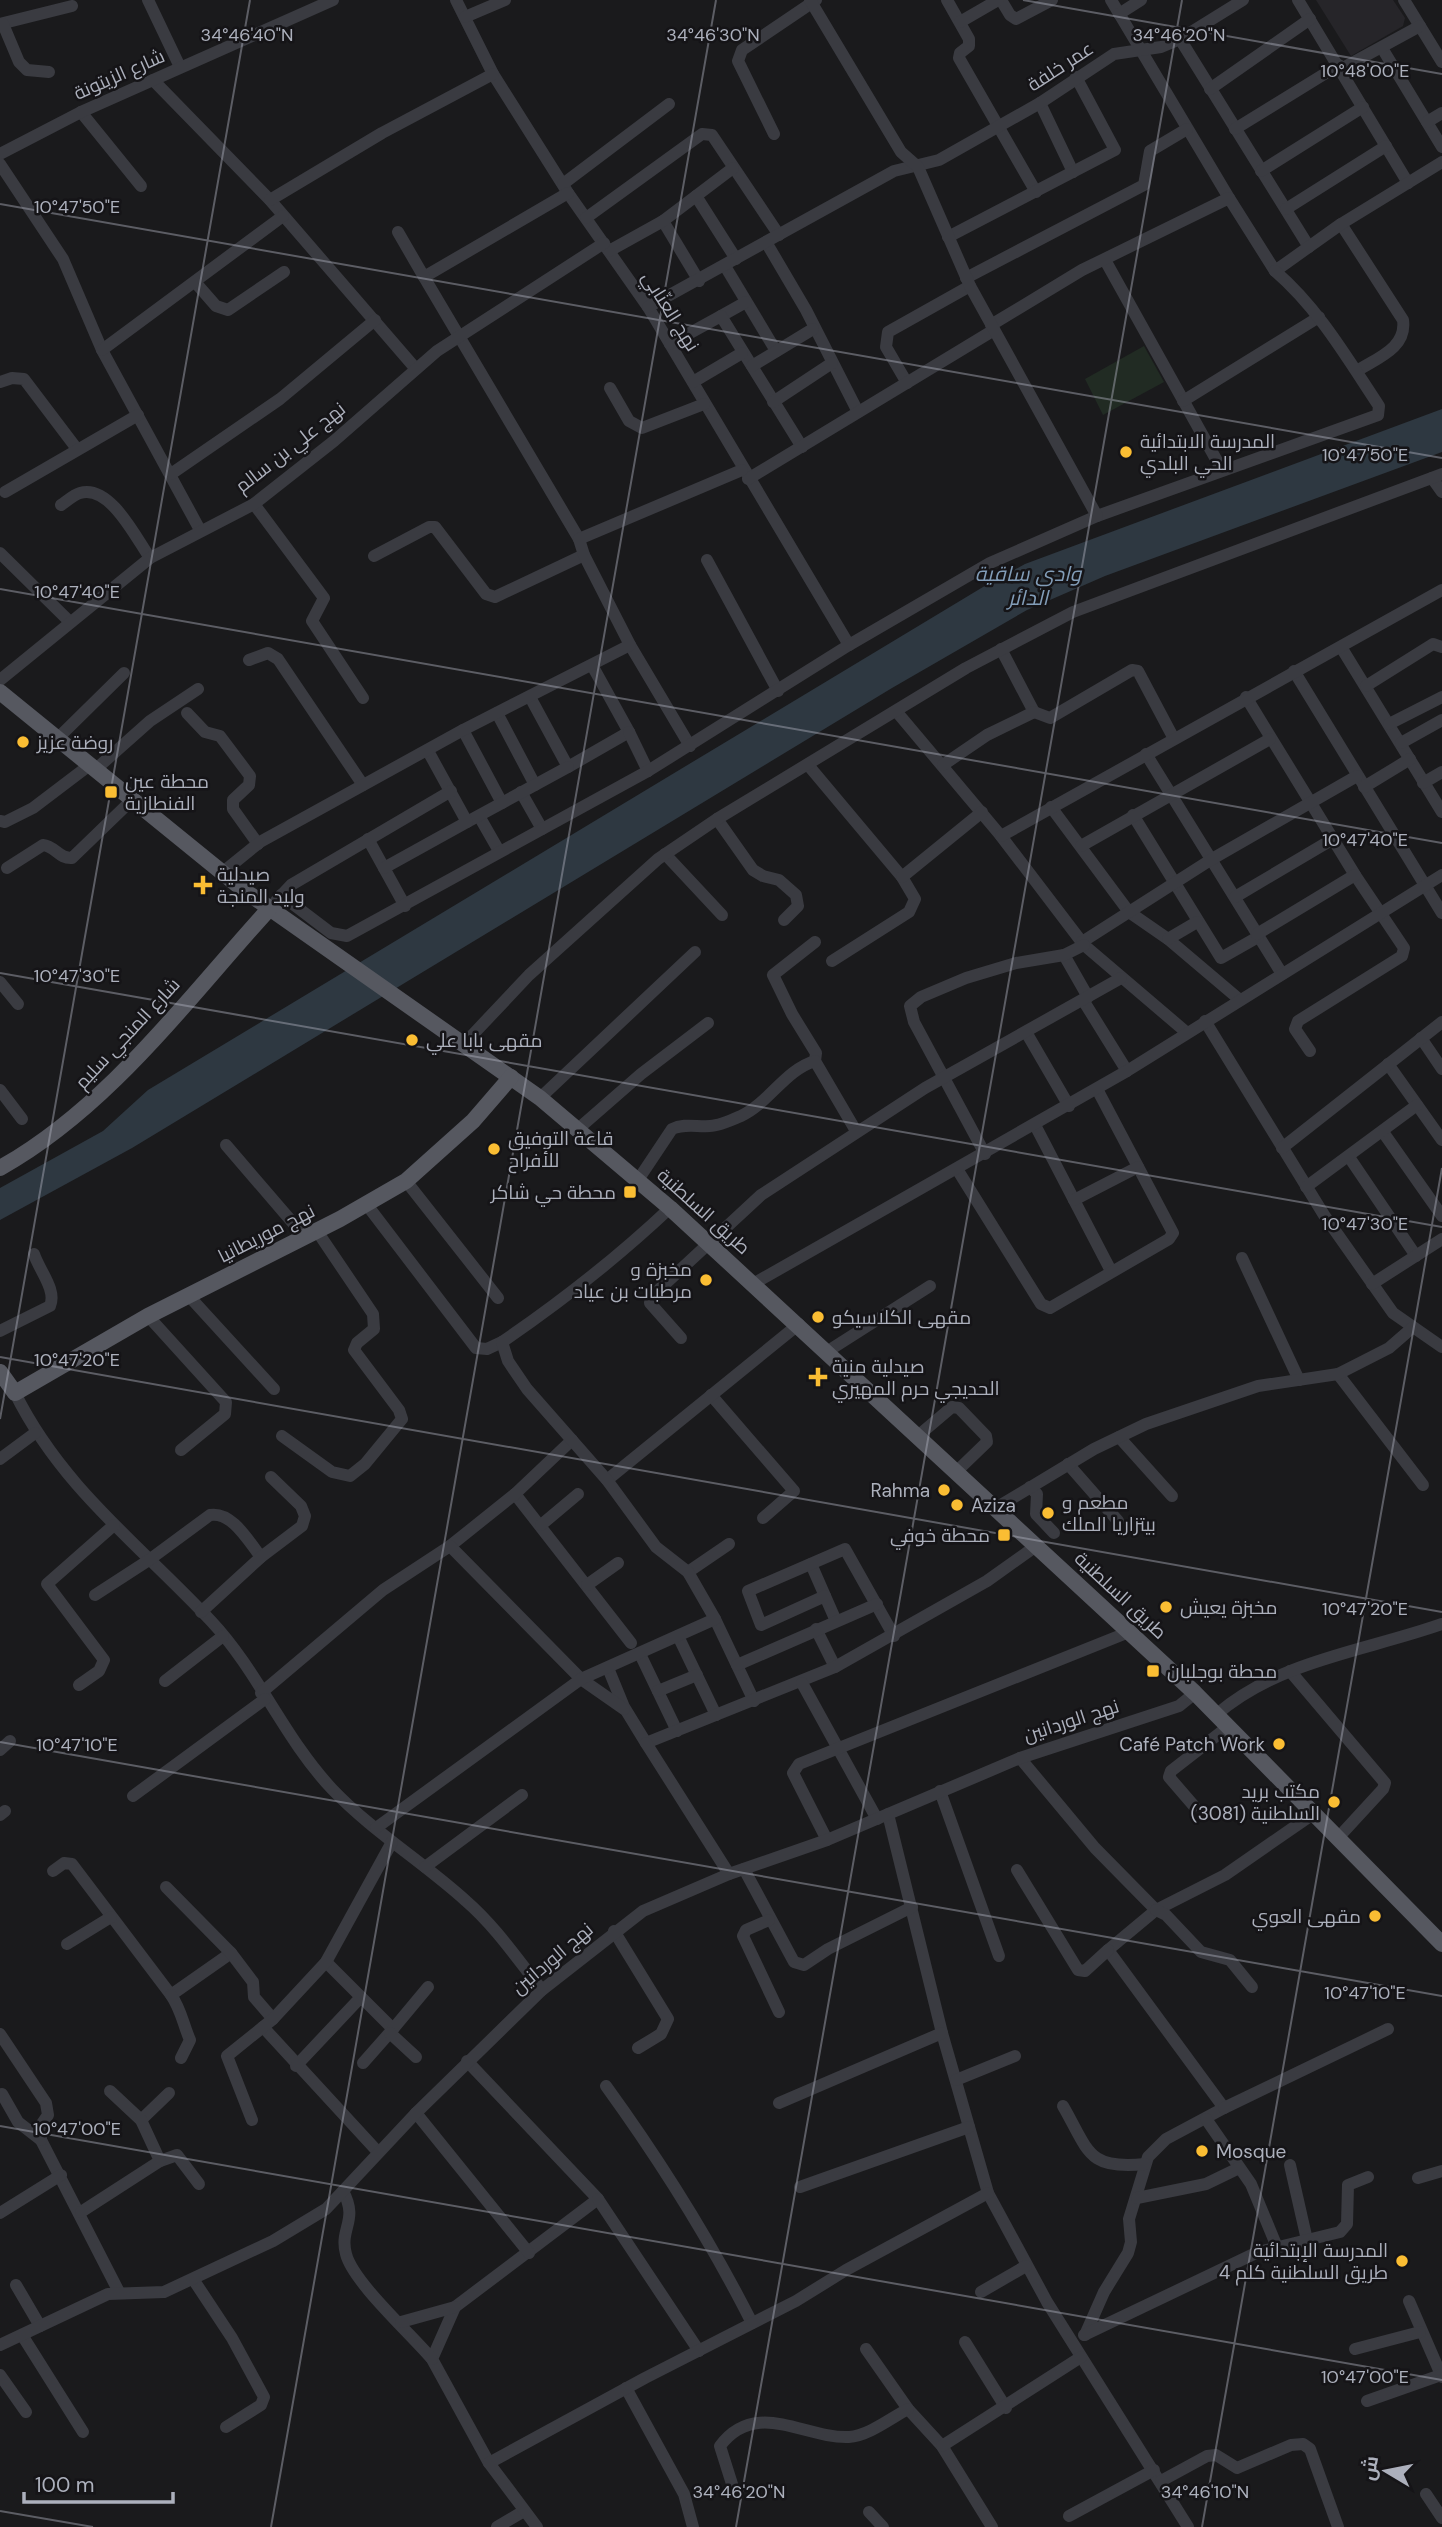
<svg xmlns="http://www.w3.org/2000/svg" width="1442" height="2527" viewBox="0 0 1442 2527" font-family="'DM Sans',Cairo,sans-serif">
	<style>
		.built { fill: #262529 }
		.green { fill: #212b23 }
		.water { fill: #2e3841 }
		.lines { fill: none; stroke-linecap: round; stroke-linejoin: round }
		.minor { stroke: #3a3b41; stroke-width: 12 }
		.major { stroke: #565860; stroke-width: 16 }
		.ticks { fill: none; stroke: #acb0bc; stroke-width: 2; stroke-opacity: 0.45 }
		.poi-dot { fill: #fabd33; stroke: #151417; stroke-width: 2.5 }
		.labels { text-anchor: middle; stroke-width: 5; stroke-linejoin: round; paint-order: stroke }
		.street-label { font-size: 19px; fill: #acb0bc; stroke: #151417 }
		.poi-label { font-size: 19px; fill: #acb0bc; stroke: #151417; text-anchor: start }
		.water-label { font-size: 21px; font-style: italic; fill: #829db8; stroke: #151417 }
		.ticks-label { font-size: 18px; text-anchor: middle; fill: #acb0bc; stroke: #151417; stroke-width: 5; stroke-linejoin: round; paint-order: stroke }
	</style>
	<rect width="100%" height="100%" fill="#1a1a1c"/>
	<!-- built -->
	<polygon class="built" points="1316,0 1393,0 1405,18 1403,26 1351,56"/>
	<!-- green -->
	<polygon class="green" points="1144,346 1164,382 1103,415 1085,379"/>
	<!-- water -->
	<polygon class="water" points="1442,409 1442,452 1105,576 1027,610 892,688 132,1148 0,1220 0,1188 103,1131 148,1090 983,587 1025,564"/>
	<g class="lines">
		<!-- minor -->
		<g class="minor">
			<polyline points="148,0 180,67"/>
			<polyline points="456,0 493,74 568,193 648,307 849,645"/>
			<polyline points="947,0 969,39 969,46 960,53 959,58 1036,192"/>
			<polyline points="1001,0 1010,15 1016,19 1052,0"/>
			<polyline points="1111,0 1229,198"/>
			<polyline points="1298,0 1408,183"/>
			<polyline points="1404,0 1442,62"/>
			<polyline points="1119,14 1141,0"/>
			<polyline points="465,17 505,0"/>
			<polyline points="960,22 998,0"/>
			<polyline points="0,24 72,6"/>
			<polyline points="3,24 19,62 27,70 49,72"/>
			<polyline points="1180,39 1309,247"/>
			<polyline points="1382,48 1442,147"/>
			<polyline points="1341,69 1420,26"/>
			<polyline points="153,80 270,200 416,369"/>
			<polyline points="1210,89 1310,19"/>
			<polyline points="1040,103 1073,172"/>
			<polyline points="81,112 141,186"/>
			<polyline points="1427,122 1442,113"/>
			<polyline points="1235,129 1339,65"/>
			<polyline points="774,134 738,61 742,50 816,0"/>
			<polyline points="0,154 81,112 333,0"/>
			<polyline points="0,164 63,259 102,350 200,530"/>
			<polyline points="1261,171 1363,107"/>
			<polyline points="563,184 669,104"/>
			<polyline points="568,193 424,277 579,539"/>
			<polyline points="696,196 736,259"/>
			<polyline points="270,200 382,133 493,74"/>
			<polyline points="1286,209 1386,146"/>
			<polyline points="586,218 702,134 712,135 779,235"/>
			<polyline points="663,221 699,281"/>
			<path d="M1341 224 1403 320C1407 348 1377 358 1357 371"/>
			<polyline points="398,232 424,277"/>
			<polyline points="948,237 1115,150 1076,77"/>
			<polyline points="766,242 806,310 858,412"/>
			<polyline points="609,251 663,221 733,168"/>
			<polyline points="1105,260 1222,470"/>
			<polyline points="725,266 776,351"/>
			<polyline points="966,278 1144,185 1150,151 1187,129"/>
			<polyline points="195,282 216,306 228,310 284,272"/>
			<polyline points="648,307 894,171 939,160 1040,103 1114,54 1161,47 1180,39 1243,0"/>
			<polyline points="721,316 746,302"/>
			<polyline points="991,325 1082,270 1229,198 1275,271 1341,224 1442,162"/>
			<polyline points="670,344 721,316 802,447"/>
			<polyline points="102,350 283,216"/>
			<polyline points="752,366 813,329"/>
			<polyline points="0,382 12,378 24,379 77,449"/>
			<polyline points="693,382 742,353"/>
			<polyline points="907,383 886,347 888,332 970,286"/>
			<polyline points="610,388 629,421 642,428 704,404"/>
			<polyline points="1183,401 1319,317"/>
			<polyline points="773,402 832,363"/>
			<polyline points="171,474 280,399 375,320"/>
			<polyline points="1432,478 1442,492"/>
			<polyline points="748,479 994,330"/>
			<polyline points="5,492 138,415"/>
			<polyline points="254,504 324,598 312,621 363,698"/>
			<path d="M61 505C66 502 73 495 80 493 110 484 136 538 150 558"/>
			<path d="M1097 516 1378 415 1379 406C1347 358 1319 309 1275 271"/>
			<polyline points="0,553 70,622"/>
			<polyline points="374,556 429,527 435,527 486,594 495,597 584,555"/>
			<polyline points="707,560 778,691"/>
			<polyline points="630,645 690,746"/>
			<polyline points="1341,647 1442,812"/>
			<polyline points="1001,649 1034,712"/>
			<polyline points="249,660 268,653 278,659 363,785"/>
			<polyline points="1294,671 1442,913"/>
			<polyline points="0,680 150,558 254,504 334,441 437,351 604,243"/>
			<polyline points="1366,686 1433,644 1442,647"/>
			<polyline points="530,697 568,767 629,732 593,667"/>
			<polyline points="1246,697 1355,875 1404,948 1402,956 1298,1021 1295,1029 1310,1051"/>
			<polyline points="896,711 1001,836 1084,945 1186,1032"/>
			<polyline points="187,713 205,732 220,736 250,776 249,785 233,800 233,809 258,844"/>
			<polyline points="497,713 535,785"/>
			<polyline points="1389,724 1442,697"/>
			<polyline points="463,730 502,803"/>
			<polyline points="629,732 648,771"/>
			<polyline points="58,738 124,673"/>
			<polyline points="1401,743 1442,720"/>
			<polyline points="1146,754 1282,974"/>
			<polyline points="808,765 902,877 915,899 909,912 832,961"/>
			<polyline points="943,765 987,735 1034,712 1050,718 1132,670 1138,671 1173,737"/>
			<polyline points="96,769 150,721 198,689"/>
			<polyline points="1423,783 1442,772"/>
			<polyline points="1364,787 1410,759"/>
			<polyline points="521,792 542,829"/>
			<polyline points="1051,807 1129,912 1168,939 1240,1000"/>
			<polyline points="1133,815 1221,958 1258,937"/>
			<polyline points="479,816 499,851"/>
			<polyline points="717,819 753,870 763,876 779,880 796,895 798,906 784,920"/>
			<polyline points="0,821 5,822 33,808 91,764"/>
			<polyline points="467,822 568,767"/>
			<polyline points="1001,836 1442,590"/>
			<polyline points="368,839 405,906"/>
			<polyline points="1081,846 1270,739"/>
			<polyline points="665,854 722,915"/>
			<path d="M7 868 43 845C55 846 59 859 72 858L133 799"/>
			<polyline points="384,868 467,822 428,751"/>
			<polyline points="223,872 260,842 463,730 630,645 584,555 579,539 742,470"/>
			<polyline points="902,877 982,812"/>
			<polyline points="281,895 331,933 347,936 648,771 849,645 990,563 1097,516 970,286 918,167 901,152 810,0"/>
			<polyline points="1235,897 1333,839"/>
			<polyline points="276,901 291,885 451,791"/>
			<polyline points="1257,934 1355,875"/>
			<polyline points="1168,939 1197,922"/>
			<polyline points="1082,942 1212,859 1357,776"/>
			<polyline points="1064,955 1088,997"/>
			<polyline points="0,982 18,1004"/>
			<polyline points="1083,1000 1127,1071"/>
			<polyline points="1205,1021 1324,1215 1393,1313 1442,1347"/>
			<polyline points="1026,1032 1069,1106"/>
			<polyline points="1421,1038 1442,1069"/>
			<polyline points="463,1045 529,975 658,859 717,819 966,668 1073,612 1442,474"/>
			<polyline points="815,1061 816,1053 792,1014 773,975 815,942"/>
			<polyline points="1388,1064 1442,1140"/>
			<polyline points="0,1090 22,1119"/>
			<polyline points="540,1098 695,952"/>
			<polyline points="1035,1125 1111,1271"/>
			<polyline points="578,1129 641,1074 708,1023"/>
			<polyline points="1383,1132 1442,1216"/>
			<polyline points="226,1145 305,1237"/>
			<polyline points="1282,1148 1442,1022"/>
			<polyline points="985,1154 914,1022 910,1006 921,997 966,978 1016,963 1064,955 1084,945"/>
			<polyline points="1349,1157 1416,1256"/>
			<polyline points="957,1169 1041,1304 1050,1308 1169,1239 1173,1233 1097,1089"/>
			<path d="M638 1180 672 1129C684 1123 697 1127 710 1126 719 1126 732 1120 741 1116 769 1103 785 1070 815 1061L856 1131"/>
			<polyline points="406,1181 498,1298"/>
			<polyline points="1306,1187 1417,1105"/>
			<polyline points="1074,1200 1138,1167"/>
			<polyline points="367,1205 476,1348 487,1349 502,1342"/>
			<polyline points="1242,1258 1299,1380"/>
			<polyline points="753,1284 1127,1071 1442,875"/>
			<polyline points="1372,1284 1442,1239"/>
			<polyline points="188,1295 274,1389"/>
			<polyline points="148,1316 226,1402 225,1414 181,1450"/>
			<path d="M0 1331 50 1306C57 1290 39 1270 34 1254"/>
			<polyline points="681,1338 650,1303 651,1297 761,1195 925,1088 1121,978"/>
			<polyline points="828,1351 930,1286"/>
			<polyline points="1338,1374 1423,1485"/>
			<path d="M15 1393C62 1488 140 1545 211 1621 258 1671 284 1738 332 1789 372 1831 423 1862 466 1901 495 1926 518 1960 542 1990"/>
			<polyline points="711,1395 794,1491 763,1518"/>
			<polyline points="919,1435 952,1407 959,1408 986,1436 987,1442 957,1471"/>
			<polyline points="282,1436 332,1472 350,1476 365,1464 402,1419 399,1410 354,1350 357,1343 374,1329 373,1314 317,1231"/>
			<polyline points="1119,1437 1172,1496"/>
			<polyline points="0,1459 35,1433"/>
			<polyline points="1068,1464 1118,1521"/>
			<polyline points="607,1480 799,1324"/>
			<polyline points="1030,1487 1037,1494 1036,1514 1054,1533"/>
			<polyline points="515,1494 631,1643"/>
			<polyline points="996,1508 1094,1449 1146,1424 1258,1386 1338,1374 1389,1348 1412,1328"/>
			<polyline points="541,1525 578,1494"/>
			<polyline points="450,1546 515,1494 572,1440"/>
			<polyline points="811,1564 825,1596"/>
			<polyline points="688,1572 729,1544"/>
			<polyline points="587,1585 618,1563"/>
			<path d="M95 1595 149 1560 210 1515C232 1511 249 1542 261 1557"/>
			<polyline points="201,1612 261,1557 302,1526 305,1516 301,1506 271,1477"/>
			<polyline points="715,1619 754,1701"/>
			<polyline points="836,1621 825,1596 761,1625 748,1591 845,1549 894,1636"/>
			<polyline points="816,1629 835,1667"/>
			<polyline points="678,1636 716,1715"/>
			<polyline points="640,1654 677,1731"/>
			<polyline points="737,1665 877,1604"/>
			<polyline points="608,1668 624,1707 646,1743 835,1667 987,1581 1036,1546"/>
			<polyline points="1290,1671 1385,1783 1383,1789 1337,1839"/>
			<polyline points="165,1681 223,1636"/>
			<polyline points="802,1683 877,1819"/>
			<polyline points="79,1685 99,1671 104,1660 47,1584 114,1525"/>
			<polyline points="658,1691 697,1675"/>
			<polyline points="261,1693 383,1590 450,1546 581,1679 624,1709"/>
			<path d="M1217 1714C1280 1660 1366 1651 1442 1624"/>
			<polyline points="646,1743 729,1874"/>
			<polyline points="0,1750 10,1741"/>
			<polyline points="1020,1758 1095,1848 1156,1910 1108,1950 1224,2108 1166,2139 1148,2157 1129,2219 1131,2242 1128,2253 1104,2292 1085,2335"/>
			<polyline points="940,1791 999,1956"/>
			<polyline points="133,1796 265,1699"/>
			<polyline points="1194,1806 1169,1777 1171,1771 1229,1726"/>
			<polyline points="888,1814 942,2033 988,2193 1047,2302 1188,2527"/>
			<polyline points="0,1815 5,1811"/>
			<path d="M376 1828 581 1679 715 1619 688 1572 656 1547 607 1480 527 1389 508 1361 502 1342C562 1301 617 1258 670 1208"/>
			<polyline points="827,1840 793,1773 799,1764 1129,1632"/>
			<polyline points="425,1867 522,1795"/>
			<polyline points="744,1869 794,1962 804,1965 828,1949 912,1907"/>
			<polyline points="1017,1870 1078,1970 1085,1971 1108,1950"/>
			<polyline points="53,1871 64,1863 72,1864 171,1995 231,1953"/>
			<polyline points="166,1887 231,1953 253,1982 254,1997 273,2019"/>
			<polyline points="1156,1910 1225,1875 1313,1814"/>
			<polyline points="1156,1910 1166,1915 1201,1952 1230,1960 1252,1987"/>
			<polyline points="769,1920 746,1930 743,1936 779,2012"/>
			<polyline points="614,1931 668,2019 661,2034 638,2048"/>
			<polyline points="67,1944 111,1917"/>
			<path d="M171 1995C181 2009 183 2024 190 2040L181 2058"/>
			<polyline points="361,1997 393,2029 363,2063"/>
			<polyline points="263,2027 378,2152"/>
			<polyline points="393,2029 428,1987"/>
			<polyline points="390,2033 416,2057"/>
			<polyline points="0,2034 46,2103 48,2115 39,2128 41,2140 119,2292"/>
			<polyline points="467,2061 598,2199 455,2307 432,2359 489,2463"/>
			<polyline points="296,2066 361,1997 326,1962"/>
			<polyline points="956,2080 1015,2056"/>
			<path d="M606 2086C661 2162 710 2240 752 2323"/>
			<polyline points="2,2094 18,2122 41,2140"/>
			<polyline points="779,2103 942,2033"/>
			<path d="M1063 2106C1089 2151 1087 2170 1145 2164"/>
			<polyline points="1224,2108 1388,2029"/>
			<polyline points="416,2113 529,2253"/>
			<polyline points="1206,2119 1251,2184 1277,2247"/>
			<polyline points="141,2120 169,2093"/>
			<polyline points="252,2120 227,2056 273,2019 326,1962 392,1842"/>
			<polyline points="160,2161 177,2155 199,2184"/>
			<polyline points="1290,2165 1307,2240"/>
			<polyline points="1418,2178 1442,2171"/>
			<polyline points="800,2187 969,2127"/>
			<path d="M343 2191C359 2221 339 2228 346 2254 353 2282 411 2334 432 2359"/>
			<polyline points="1137,2198 1206,2184 1239,2168"/>
			<polyline points="598,2199 699,2351"/>
			<polyline points="81,2212 160,2161 141,2120 110,2091"/>
			<polyline points="0,2213 61,2175"/>
			<polyline points="193,2279 232,2338 264,2397 261,2405 226,2427"/>
			<polyline points="16,2285 40,2326"/>
			<polyline points="981,2292 1026,2266"/>
			<polyline points="1409,2301 1442,2377"/>
			<polyline points="401,2322 455,2307"/>
			<polyline points="22,2335 83,2432"/>
			<polyline points="1084,2335 1258,2252 1340,2232 1347,2224 1348,2185 1368,2177"/>
			<polyline points="965,2342 1006,2408"/>
			<polyline points="0,2345 108,2294 164,2292 273,2241 326,2209 416,2113 542,1990 643,1911 729,1874 827,1840 1020,1758 1179,1706 1195,1693"/>
			<polyline points="866,2349 908,2409 942,2446 992,2527"/>
			<polyline points="1355,2349 1420,2332"/>
			<polyline points="0,2375 26,2412"/>
			<polyline points="626,2388 684,2494 693,2527"/>
			<polyline points="1367,2401 1441,2375"/>
			<polyline points="942,2446 1081,2357"/>
			<polyline points="1161,2481 1207,2456 1216,2455 1237,2468 1291,2445 1303,2444 1310,2449 1338,2527"/>
			<path d="M732 2484 720 2446C756 2398 805 2439 849 2437 868 2436 891 2418 908 2409"/>
			<polyline points="1426,2494 1442,2518"/>
			<polyline points="869,2512 883,2527"/>
			<polyline points="1069,2516 1154,2470"/>
			<polyline points="497,2527 524,2511"/>
			<polyline points="537,2527 489,2463 645,2378 796,2301 846,2270 988,2193"/>
		</g>
		<!-- major -->
		<g class="major">
			<polyline points="0,692 245,891 540,1098 670,1208 1195,1693 1442,1944"/>
			<path d="M0 1168C109 1107 186 1000 269 909"/>
			<polyline points="0,1372 15,1393 148,1316 340,1219 406,1181 473,1121 511,1077"/>
		</g>
	</g>
	<!-- ticks -->
	<path class="ticks" d="M1023 0 1442 74M0 204 1442 458M0 589 1442 843M0 973 1442 1227M0 1357 1442 1612M0 1419 250 0M0 1742 1442 1996M0 2126 1442 2380M0 2511 93 2527M271 2527 716 0M736 2527 1182 0M1202 2527 1442 1168"/>
	<!-- markers -->
	<g class="poi-dot">
		<circle cx="1126" cy="452" r="7"/>
		<circle cx="23" cy="742" r="7"/>
		<rect x="104" y="785" width="14" height="14" rx="3.5"/>
		<path d="M199.5 874.5h7v7h7v7h-7v7h-7v-7h-7v-7h7z"/>
		<circle cx="412" cy="1040" r="7"/>
		<circle cx="494" cy="1149" r="7"/>
		<rect x="623" y="1185" width="14" height="14" rx="3.5"/>
		<circle cx="706" cy="1280" r="7"/>
		<circle cx="818" cy="1317" r="7"/>
		<path d="M814.5 1366.5h7v7h7v7h-7v7h-7v-7h-7v-7h7z"/>
		<circle cx="944" cy="1490" r="7"/>
		<circle cx="957" cy="1505" r="7"/>
		<circle cx="1048" cy="1513" r="7"/>
		<rect x="997" y="1528" width="14" height="14" rx="3.5"/>
		<circle cx="1166" cy="1607" r="7"/>
		<rect x="1146" y="1664" width="14" height="14" rx="3.5"/>
		<circle cx="1279" cy="1744" r="7"/>
		<circle cx="1334" cy="1802" r="7"/>
		<circle cx="1375" cy="1916" r="7"/>
		<circle cx="1202" cy="2151" r="7"/>
		<circle cx="1402" cy="2261" r="7"/>
	</g>
	<g class="labels">
		<!-- street labels -->
		<g class="street-label">
			<text transform="translate(1060 66) rotate(-33)" y="7">عمر خلفة</text>
			<text transform="translate(119 74) rotate(-24)" y="7">شارع الزيتونة</text>
			<text transform="translate(671 311) rotate(58)" y="7">نهج العنّابي</text>
			<text transform="translate(290 447) rotate(-38)" y="7">نهج علي بن سالم</text>
			<text transform="translate(127 1033) rotate(-47)" y="7">شارع المنجي سليم</text>
			<text transform="translate(704 1211) rotate(42)" y="7">طريق السلطنية</text>
			<text transform="translate(266 1233) rotate(-27)" y="7">نهج موريطانيا</text>
			<text transform="translate(1121 1595) rotate(43)" y="7">طريق السلطنية</text>
			<text transform="translate(1071 1720) rotate(-18)" y="7">نهج الوردانين</text>
			<text transform="translate(552 1958) rotate(-40)" y="7">نهج الوردانين</text>
		</g>
		<!-- poi labels -->
		<g class="poi-label">
			<text x="1140" y="448">المدرسة الابتدائية<tspan x="1140" dy="22">الحي البلدي</tspan></text>
			<text x="37" y="749">روضة عزيز</text>
			<text x="125" y="788">محطة عين<tspan x="125" dy="22">الفنطازية</tspan></text>
			<text x="217" y="881">صيدلية<tspan x="217" dy="22">وليد المنجة</tspan></text>
			<text x="426" y="1047">مقهى بابا علي</text>
			<text x="508" y="1145">قاعة التوفيق<tspan x="508" dy="22">للأفراح</tspan></text>
			<text x="616" y="1199" text-anchor="end">محطة حي شاكر</text>
			<text x="692" y="1276" text-anchor="end">مخبزة و<tspan x="692" dy="22">مرطبات بن عياد</tspan></text>
			<text x="832" y="1324">مقهى الكلاسيكو</text>
			<text x="832" y="1373">صيدلية منية<tspan x="832" dy="22">الحديجي حرم المهيري</tspan></text>
			<text x="930" y="1497" text-anchor="end">Rahma</text>
			<text x="1062" y="1509">مطعم و<tspan x="1062" dy="22">بيتزاريا الملك</tspan></text>
			<text x="971" y="1512">Aziza</text>
			<text x="990" y="1542" text-anchor="end">محطة خوفي</text>
			<text x="1180" y="1614">مخبزة يعيش</text>
			<text x="1167" y="1678">محطة بوجلبان</text>
			<text x="1265" y="1751" text-anchor="end">Café Patch Work</text>
			<text x="1320" y="1798" text-anchor="end">مكتب بريد<tspan x="1320" dy="22">السلطنية (3081)</tspan></text>
			<text x="1361" y="1923" text-anchor="end">مقهى العوي</text>
			<text x="1216" y="2158">Mosque</text>
			<text x="1388" y="2257" text-anchor="end">المدرسة الإبتدائية<tspan x="1388" dy="22">طريق السلطنية كلم 4</tspan></text>
		</g>
		<!-- water labels -->
		<g class="water-label">
			<text x="1028" y="581">وادي ساقية<tspan x="1028" dy="24">الدائر</tspan></text>
		</g>
	</g>
	<g class="ticks-label">
		<text x="713" y="41">34°46'30"N</text>
		<text x="1179" y="41">34°46'20"N</text>
		<text x="247" y="41">34°46'40"N</text>
		<text x="1365" y="77">10°48'00"E</text>
		<text x="77" y="213">10°47'50"E</text>
		<text x="1365" y="461">10°47'50"E</text>
		<text x="77" y="598">10°47'40"E</text>
		<text x="1365" y="846">10°47'40"E</text>
		<text x="77" y="982">10°47'30"E</text>
		<text x="1365" y="1230">10°47'30"E</text>
		<text x="77" y="1366">10°47'20"E</text>
		<text x="1365" y="1615">10°47'20"E</text>
		<text x="77" y="1751">10°47'10"E</text>
		<text x="1365" y="1999">10°47'10"E</text>
		<text x="77" y="2135">10°47'00"E</text>
		<text x="1365" y="2383">10°47'00"E</text>
		<text x="739" y="2498">34°46'20"N</text>
		<text x="1205" y="2498">34°46'10"N</text>
	</g>
	<!-- north arrow -->
	<g transform="translate(1386 2471) rotate(280)" stroke="#151417" stroke-width="5" paint-order="stroke">
	<path d="M0-5L12 26L0 18L-12 26Z" fill="#acb0bc"/>
	<text y="-10" font-size="19" font-weight="bold" text-anchor="middle" fill="#acb0bc">ش</text>
	</g>
	<!-- scale -->
	<path d="M24 2492v10h149v-10" fill="none" stroke="#acb0bc" stroke-width="3.5"/>
	<text x="35" y="2492" font-size="21" fill="#acb0bc" stroke="#151417" stroke-width="5" paint-order="stroke">100 m</text>
</svg>
